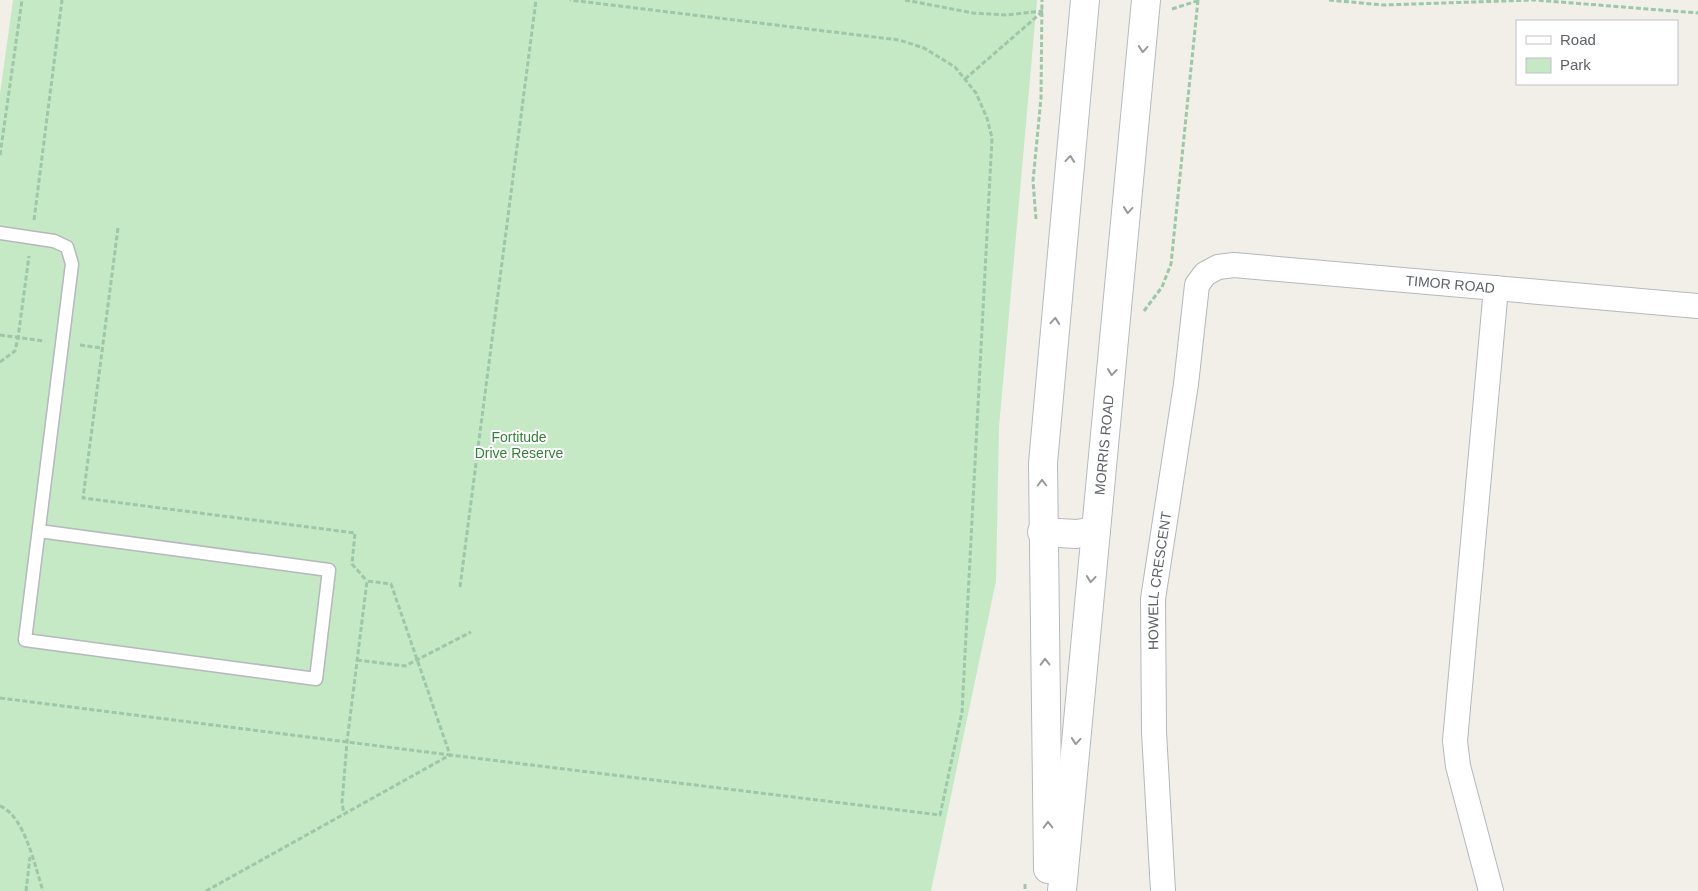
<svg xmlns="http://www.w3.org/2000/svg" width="1698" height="891" viewBox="0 0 1698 891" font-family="Arial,sans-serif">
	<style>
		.green { fill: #c5e8c5 }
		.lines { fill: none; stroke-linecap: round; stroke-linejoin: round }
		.lane-casing { stroke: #b5b8bc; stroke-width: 15 }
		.street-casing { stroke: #b5b8bc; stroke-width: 26 }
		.secondary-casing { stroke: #b6babf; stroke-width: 30 }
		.path { stroke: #9cc7a9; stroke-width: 3; stroke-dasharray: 5 2.5; stroke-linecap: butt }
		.lane { stroke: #fff; stroke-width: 12 }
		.street { stroke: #fff; stroke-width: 24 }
		.secondary { stroke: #fff; stroke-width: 28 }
		.oneway { stroke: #979a9d }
		.labels { text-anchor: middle; stroke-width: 4; stroke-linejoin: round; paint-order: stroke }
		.street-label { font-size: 14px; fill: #5f6368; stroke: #fff }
		.park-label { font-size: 14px; fill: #348238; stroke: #fff }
	</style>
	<rect width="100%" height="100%" fill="#f1efe8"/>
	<!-- green -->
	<polygon class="green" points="13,0 1037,0 999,427 996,581 931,891 0,891 0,94"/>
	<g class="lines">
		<!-- lane casing -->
		<g class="lane-casing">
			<polyline id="lane" points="0,233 54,241 67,247 72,264 25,640 316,679 329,570 39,531"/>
		</g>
		<!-- street casing -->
		<g class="street-casing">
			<g id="street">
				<path id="s1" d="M1163 891 1154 732 1153 599 1186 384 1197 285 1205 274 1218 267 1234 265 1698 306"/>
				<polyline points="1491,891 1458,766 1455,741 1496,288"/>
			</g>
		</g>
		<!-- secondary casing -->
		<g class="secondary-casing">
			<g id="secondary">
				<polyline points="1042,532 1076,534 1096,531"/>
				<polyline points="1048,869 1043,463 1085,0"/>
				<path id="s2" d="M1062 891 1146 0"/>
			</g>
		</g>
		<!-- path -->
		<g class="path">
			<polyline points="905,0 973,13 1006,15 1043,11"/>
			<polyline points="1329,0 1383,5 1535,0 1698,13"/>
			<polyline points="1172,9 1197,1"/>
			<polyline points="965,79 1042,12"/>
			<polyline points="0,155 22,0"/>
			<polyline points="1036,219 1033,181 1041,98 1042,0"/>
			<polyline points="34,220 62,0"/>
			<polyline points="118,228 83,498 355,533 352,564 367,581"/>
			<polyline points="1144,311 1162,287 1171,264 1198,0"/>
			<polyline points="0,335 44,341"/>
			<polyline points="80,345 102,348"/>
			<polyline points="0,362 15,351 18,338 29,256"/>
			<polyline points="460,587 536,0"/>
			<polyline points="357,660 405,666 471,632"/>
			<polyline points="0,698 450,755 391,584 367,581 347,742 342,803 344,814"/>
			<path d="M0 806C25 816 35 867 43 891"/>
			<polyline points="1025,884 1025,891"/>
			<polyline points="26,891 30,857"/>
			<polyline points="206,891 450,755 940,815 962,712 992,138 987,118 976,93 955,67 924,48 899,40 570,0"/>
		</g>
		<!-- lane -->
		<use href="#lane" class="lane"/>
		<!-- street -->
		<use href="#street" class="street"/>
		<!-- secondary -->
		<use href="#secondary" class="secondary"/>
	</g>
	<!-- one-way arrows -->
	<defs><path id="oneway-chevron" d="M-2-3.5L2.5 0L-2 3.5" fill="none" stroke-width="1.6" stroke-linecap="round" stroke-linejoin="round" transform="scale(1.25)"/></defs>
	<g class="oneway">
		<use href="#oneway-chevron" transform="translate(1143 49) rotate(95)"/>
		<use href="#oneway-chevron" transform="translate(1070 159) rotate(-85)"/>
		<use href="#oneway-chevron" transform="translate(1128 210) rotate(95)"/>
		<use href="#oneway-chevron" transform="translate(1055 321) rotate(-85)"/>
		<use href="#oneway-chevron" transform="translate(1112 372) rotate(96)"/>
		<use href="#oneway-chevron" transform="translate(1042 483) rotate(-90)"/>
		<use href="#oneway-chevron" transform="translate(1091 579) rotate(95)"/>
		<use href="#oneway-chevron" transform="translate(1045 662) rotate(-91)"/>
		<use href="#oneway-chevron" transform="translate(1076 741) rotate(95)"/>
		<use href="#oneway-chevron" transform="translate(1048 825) rotate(-91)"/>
	</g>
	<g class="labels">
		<!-- street labels -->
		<g class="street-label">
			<text dy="5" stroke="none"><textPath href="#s1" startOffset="871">TIMOR ROAD</textPath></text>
			<text dy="5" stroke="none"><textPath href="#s2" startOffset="448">MORRIS ROAD</textPath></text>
			<text dy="5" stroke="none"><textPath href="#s1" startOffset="311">HOWELL CRESCENT</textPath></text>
		</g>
		<!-- park labels -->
		<g class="park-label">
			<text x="519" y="442">Fortitude<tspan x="519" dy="16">Drive Reserve</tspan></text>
		</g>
	</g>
	<!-- legend -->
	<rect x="1516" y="20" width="162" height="65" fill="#ffffff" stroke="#bfc1c3"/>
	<rect x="1526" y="36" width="25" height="8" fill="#ffffff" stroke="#bfc1c3"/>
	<text x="1560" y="45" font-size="15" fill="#5f6368">Road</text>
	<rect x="1526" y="58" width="25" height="15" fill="#c5e8c5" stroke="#bfc1c3"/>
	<text x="1560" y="70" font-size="15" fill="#5f6368">Park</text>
</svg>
